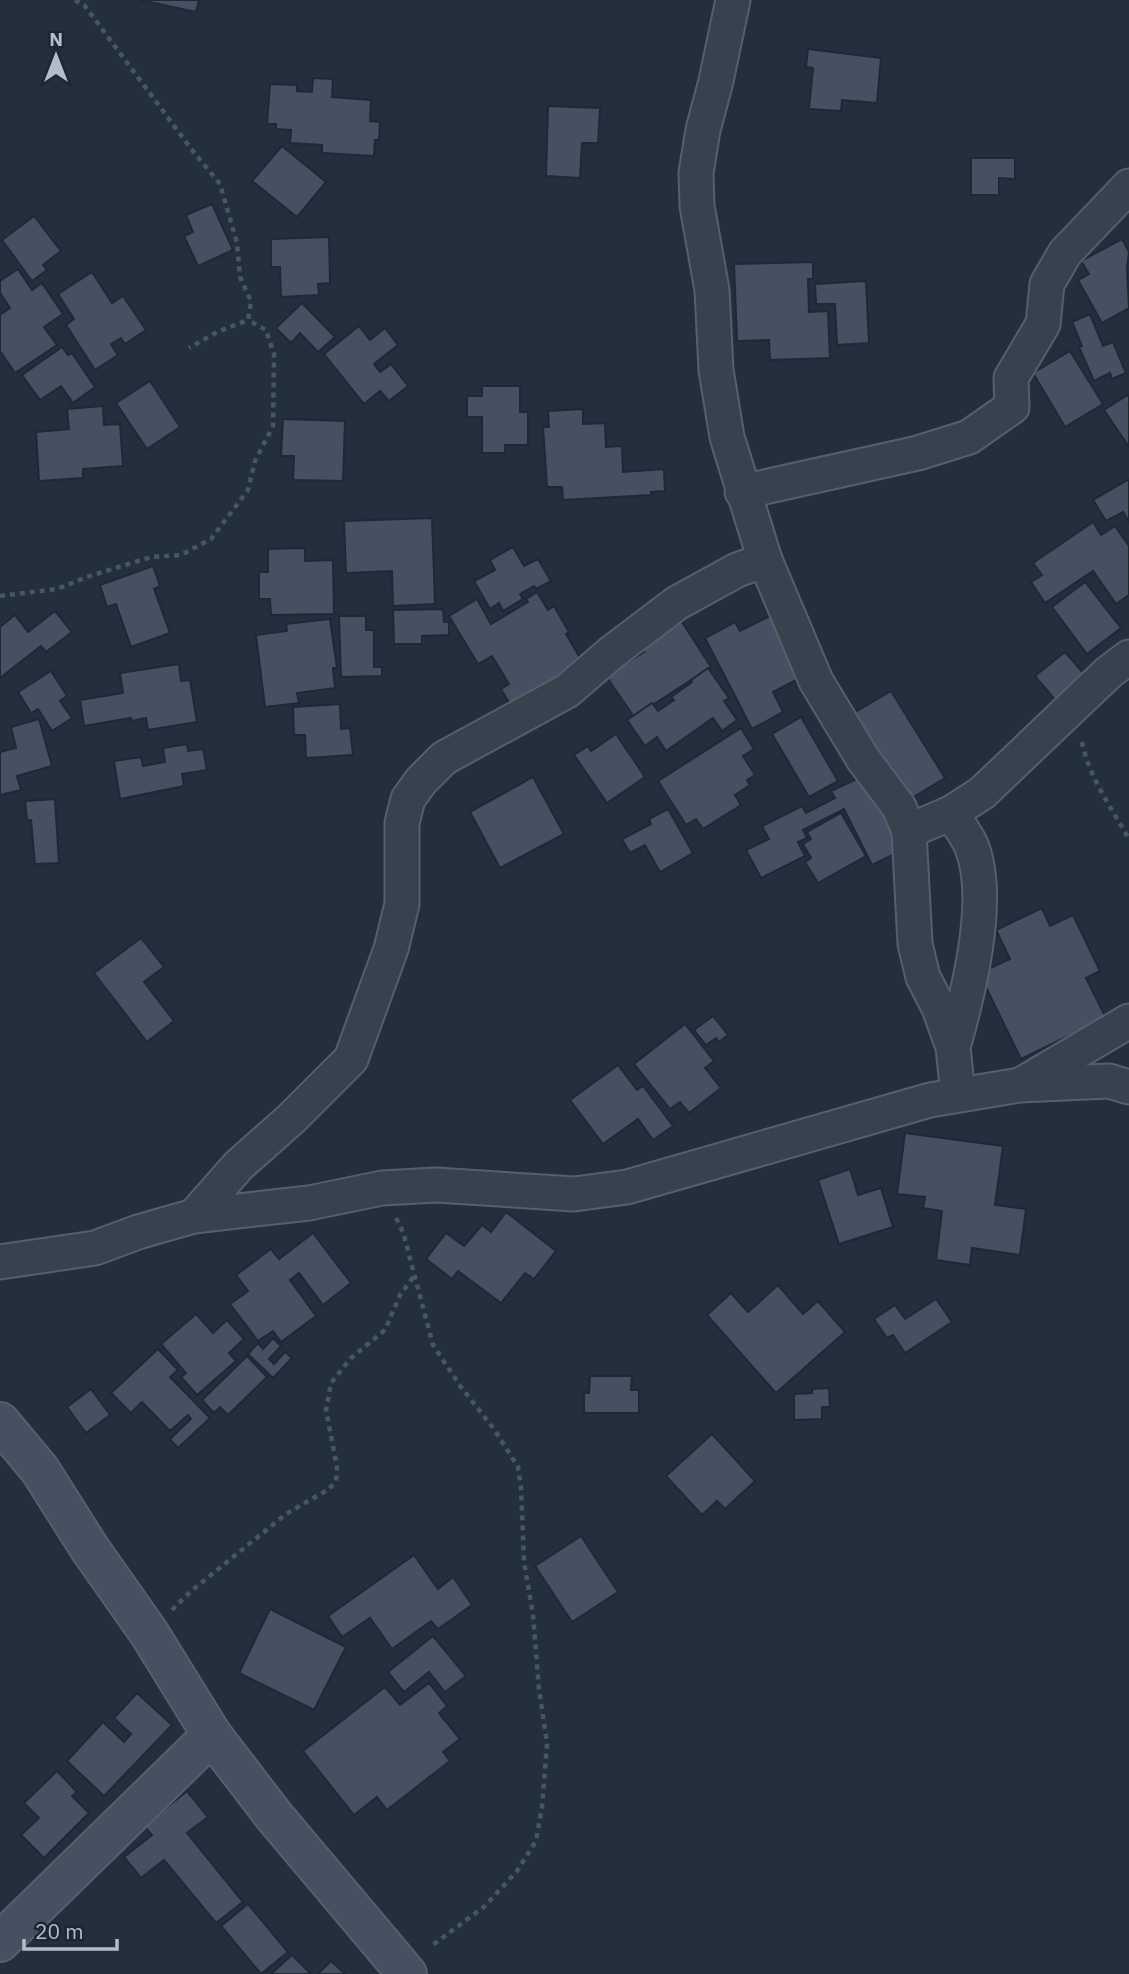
<svg xmlns="http://www.w3.org/2000/svg" width="1129" height="1974" viewBox="0 0 1129 1974" font-family="'IBM Plex Sans',sans-serif">
	<style>
		.building { fill: #455162; stroke: #1f2835; stroke-width: 2 }
		.lines { fill: none; stroke-linecap: round; stroke-linejoin: round }
		.street-casing { stroke: #565f6c; stroke-width: 37 }
		.secondary-casing { stroke: #565f6c; stroke-width: 42 }
		.path { stroke: #44595c; stroke-width: 4.5; stroke-dasharray: 5 5; stroke-linecap: butt }
		.street { stroke: #38414e; stroke-width: 33 }
		.secondary { stroke: #465061; stroke-width: 38 }
	</style>
	<rect width="100%" height="100%" fill="#242f3e"/>
	<!-- building -->
	<g class="building">
		<polygon points="140,0 199,0 196,12"/>
		<polygon points="808,49 881,58 877,103 842,100 841,111 809,109 813,68 806,67"/>
		<polygon points="313,78 333,79 332,97 371,100 370,121 380,122 379,140 375,140 374,156 322,153 322,145 290,143 291,130 276,129 276,124 267,124 270,84 297,85 297,91 312,92"/>
		<polygon points="548,106 600,108 598,143 582,143 580,178 546,176"/>
		<polygon points="282,146 326,182 297,217 252,181"/>
		<polygon points="971,158 1015,158 1015,179 999,178 999,195 971,195"/>
		<polygon points="212,204 233,250 198,266 184,236 193,232 186,215"/>
		<polygon points="34,216 61,251 43,265 47,270 32,281 2,240"/>
		<polygon points="329,237 330,283 318,284 319,295 281,297 280,267 271,267 271,239"/>
		<polygon points="1122,239 1129,252 1127,268 1129,308 1102,323 1078,280 1089,274 1081,261"/>
		<polygon points="813,262 813,279 808,279 809,312 828,311 830,358 770,360 769,340 737,341 734,264"/>
		<polygon points="18,269 32,290 42,283 63,314 44,327 57,345 15,373 0,351 0,315 10,308 0,293 0,281"/>
		<polygon points="92,272 112,303 123,296 146,330 125,344 121,338 111,344 118,355 95,370 66,325 74,319 58,294"/>
		<polygon points="866,281 869,343 837,345 835,304 816,304 815,284"/>
		<polygon points="302,303 335,337 318,352 300,333 291,343 276,328"/>
		<polygon points="1090,314 1103,346 1113,342 1126,373 1112,379 1110,373 1094,381 1079,347 1082,346 1072,322"/>
		<polygon points="359,326 370,340 385,328 398,345 374,364 380,372 391,364 408,386 389,401 380,391 364,404 324,354"/>
		<polygon points="62,347 68,355 72,353 95,387 73,403 61,386 40,400 22,375"/>
		<polygon points="1070,351 1103,404 1065,427 1033,373"/>
		<polygon points="150,381 180,427 147,449 116,403"/>
		<polygon points="482,386 520,386 520,412 528,412 528,445 505,445 505,453 482,453 482,417 467,417 467,396 482,396"/>
		<polygon points="1129,394 1129,447 1104,410"/>
		<polygon points="103,406 104,425 120,424 123,466 83,469 83,478 39,481 36,432 69,429 67,409"/>
		<polygon points="583,409 583,424 605,423 606,447 622,446 623,472 664,469 665,491 651,492 651,495 563,500 562,487 547,487 543,427 549,427 548,411"/>
		<polygon points="283,419 345,421 343,481 293,480 294,456 281,456"/>
		<polygon points="1129,479 1129,522 1123,512 1106,521 1093,500"/>
		<polygon points="432,518 435,604 393,606 392,571 346,573 344,521"/>
		<polygon points="1093,522 1101,535 1115,526 1129,546 1129,595 1116,604 1093,571 1045,603 1031,582 1042,575 1033,563"/>
		<polygon points="513,547 524,566 538,559 551,581 536,589 534,586 520,594 523,599 503,611 499,603 490,609 474,581 495,570 490,560"/>
		<polygon points="305,548 305,561 333,560 334,614 271,615 270,599 259,599 259,572 268,572 268,549"/>
		<polygon points="153,566 160,586 154,589 170,633 131,647 116,604 107,607 100,585"/>
		<polygon points="1085,582 1121,628 1087,654 1052,607"/>
		<polygon points="537,592 548,610 554,606 569,632 566,634 583,663 511,706 501,689 509,684 492,656 478,664 449,616 477,599 491,624 528,602 526,599"/>
		<polygon points="443,609 444,622 449,622 449,635 422,636 422,644 394,644 393,610"/>
		<polygon points="55,611 72,632 46,652 41,646 0,678 0,627 15,615 28,632"/>
		<polygon points="339,616 366,616 366,630 374,630 374,667 382,667 382,676 341,677"/>
		<polygon points="770,616 802,677 773,692 783,712 752,729 705,638 735,622 740,631"/>
		<polygon points="330,619 337,668 333,668 335,688 297,693 299,703 265,707 256,635 287,631 286,624"/>
		<polygon points="680,619 711,667 634,717 606,676 644,652 639,645"/>
		<polygon points="1065,652 1086,676 1056,701 1035,676"/>
		<polygon points="179,664 181,681 190,680 197,722 148,730 146,718 132,721 131,718 84,726 80,700 123,693 120,673"/>
		<polygon points="708,668 729,698 724,701 737,720 722,731 713,718 666,751 657,737 645,746 627,720 652,703 658,711 674,700 671,697 692,682 691,680"/>
		<polygon points="51,671 67,696 60,701 72,718 52,731 38,709 31,713 18,692"/>
		<polygon points="891,691 945,778 905,802 852,714"/>
		<polygon points="340,704 341,729 350,728 353,755 306,758 305,735 294,735 293,707"/>
		<polygon points="801,717 838,781 809,797 772,734"/>
		<polygon points="39,719 52,766 17,776 21,790 0,795 0,752 16,748 11,727"/>
		<polygon points="741,728 754,749 743,756 755,775 747,780 750,785 735,795 741,805 703,829 696,819 686,825 658,781"/>
		<polygon points="616,734 645,777 607,803 574,755 588,746 591,751"/>
		<polygon points="187,744 188,751 203,749 207,770 182,774 184,786 120,799 114,761 141,757 143,766 165,762 163,748"/>
		<polygon points="867,774 905,849 872,865 844,809 803,830 807,838 798,842 805,856 761,878 746,850 769,839 762,826 802,806 806,813 835,798 831,791"/>
		<polygon points="533,777 564,834 500,868 470,812"/>
		<polygon points="55,799 59,863 35,864 31,820 27,820 25,801"/>
		<polygon points="668,809 693,853 660,872 645,845 630,853 622,839 651,824 649,819"/>
		<polygon points="841,813 866,856 818,883 805,862 811,858 803,844 811,839 807,832"/>
		<polygon points="1042,908 1050,926 1073,915 1100,971 1086,978 1106,1018 1021,1059 979,973 1010,959 996,930"/>
		<polygon points="141,938 164,967 144,982 174,1021 147,1042 94,973"/>
		<polygon points="713,1016 728,1035 719,1042 716,1038 706,1045 694,1030"/>
		<polygon points="685,1024 714,1061 705,1068 721,1088 689,1113 680,1102 670,1109 634,1064"/>
		<polygon points="618,1065 637,1090 643,1086 673,1126 653,1140 638,1119 603,1144 570,1100"/>
		<polygon points="905,1133 1003,1146 995,1205 1026,1209 1020,1255 972,1248 970,1265 936,1260 942,1211 923,1208 925,1197 897,1194"/>
		<polygon points="850,1169 858,1195 881,1188 893,1227 839,1244 818,1180"/>
		<polygon points="506,1212 556,1251 534,1279 525,1273 501,1303 458,1271 452,1279 426,1259 446,1233 464,1246 482,1225 491,1232"/>
		<polygon points="313,1233 351,1283 323,1305 299,1273 290,1280 316,1316 281,1342 273,1331 258,1341 230,1304 248,1291 236,1275 271,1249 279,1259"/>
		<polygon points="778,1285 803,1314 818,1301 845,1332 776,1393 707,1315 731,1293 748,1312"/>
		<polygon points="936,1299 952,1322 905,1353 893,1335 887,1338 874,1319 895,1305 905,1319"/>
		<polygon points="196,1314 213,1333 227,1320 244,1339 229,1353 236,1361 197,1395 181,1377 186,1373 161,1344"/>
		<polygon points="273,1338 281,1346 269,1359 274,1364 285,1352 292,1358 273,1378 248,1354 258,1343 263,1349"/>
		<polygon points="158,1349 178,1370 170,1377 210,1418 178,1448 170,1439 191,1419 188,1415 170,1431 142,1402 131,1413 111,1393"/>
		<polygon points="247,1356 267,1377 228,1415 220,1407 214,1413 202,1400"/>
		<polygon points="590,1376 632,1376 631,1390 639,1390 639,1413 584,1413 584,1393 589,1393"/>
		<polygon points="829,1388 830,1407 822,1407 822,1419 794,1420 794,1394 812,1393 812,1389"/>
		<polygon points="91,1389 110,1415 86,1433 67,1407"/>
		<polygon points="712,1434 755,1481 725,1509 717,1501 702,1515 666,1476"/>
		<polygon points="581,1536 618,1592 572,1622 535,1566"/>
		<polygon points="414,1555 438,1589 453,1577 472,1605 438,1629 431,1621 392,1649 370,1618 342,1637 328,1616"/>
		<polygon points="270,1609 346,1647 314,1710 239,1673"/>
		<polygon points="433,1636 466,1676 445,1692 429,1672 404,1692 388,1672"/>
		<polygon points="429,1683 447,1706 439,1713 460,1739 443,1752 450,1761 387,1810 377,1797 354,1815 303,1751 385,1687 400,1705"/>
		<polygon points="137,1693 172,1725 104,1796 67,1761 103,1722 124,1742 131,1734 114,1718"/>
		<polygon points="57,1771 77,1792 72,1796 89,1813 44,1858 21,1835 39,1818 24,1803"/>
		<polygon points="187,1791 208,1817 187,1833 243,1902 216,1923 164,1860 141,1878 124,1857 152,1835 144,1826"/>
		<polygon points="248,1904 288,1952 261,1974 221,1926"/>
		<polygon points="292,1955 311,1974 271,1974"/>
		<polygon points="331,1961 345,1974 318,1974"/>
	</g>
	<g class="lines">
		<!-- street casing -->
		<g class="street-casing">
			<g id="street">
				<polyline points="733,0 716,81 703,130 696,173 697,206 712,290 716,370 727,437 765,560 816,681 863,759 899,807 909,831 915,944 923,977 939,1008 953,1047 958,1095"/>
				<polyline points="742,492 918,453 969,437 1012,407 1011,378 1043,324 1047,284 1065,253 1129,186"/>
				<path d="M951 813C958 824 966 834 971 845 993 897 968 995 953 1047"/>
				<polyline points="909,831 951,813 982,793 1109,672 1129,657"/>
				<polyline points="1022,1084 1129,1021"/>
				<polyline points="194,1216 239,1165 291,1119 351,1059 391,949 402,904 402,823 408,799 421,781 444,758 567,691 611,653 677,603 737,570 765,560"/>
				<polyline points="0,1262 95,1248 138,1232 194,1216 309,1203 382,1188 436,1185 574,1194 627,1187 930,1100 1020,1085 1109,1081 1129,1087"/>
			</g>
		</g>
		<!-- secondary casing -->
		<g class="secondary-casing">
			<g id="secondary">
				<polyline points="0,1422 40,1470 90,1549 149,1633 212,1735 274,1816 407,1974"/>
				<polyline points="0,1942 212,1735"/>
			</g>
		</g>
		<!-- path -->
		<g class="path">
			<polyline points="75,0 85,6 192,150 220,184 237,243 240,277 251,301 248,320 217,332 189,348"/>
			<polyline points="0,596 57,589 87,577 151,557 181,555 211,539 248,490 255,461 273,426 274,354 266,330 248,320"/>
			<path d="M1082 742C1089 777 1112 809 1129 839"/>
			<polyline points="396,1218 403,1232 433,1345 461,1387 494,1429 518,1467 521,1487 524,1562 533,1615 539,1689 547,1744 542,1807 536,1841 517,1871 485,1906 430,1947"/>
			<polyline points="172,1610 190,1592 286,1514 329,1489 336,1481 337,1467 326,1410 331,1383 351,1358 385,1330 400,1295 414,1276"/>
		</g>
		<!-- street -->
		<use href="#street" class="street"/>
		<!-- secondary -->
		<use href="#secondary" class="secondary"/>
	</g>
	<!-- north arrow -->
	<g transform="translate(56 56)" stroke="#1d2633" stroke-width="5" paint-order="stroke">
	<path d="M0-5L12 26L0 18L-12 26Z" fill="#b4bcc9"/>
	<text y="-10" font-size="19" font-weight="bold" text-anchor="middle" fill="#b4bcc9">N</text>
	</g>
	<!-- scale -->
	<path d="M24 1939v10h93v-10" fill="none" stroke="#b4bcc9" stroke-width="3.5"/>
	<text x="35" y="1939" font-size="21" fill="#b4bcc9" stroke="#1d2633" stroke-width="5" paint-order="stroke">20 m</text>
</svg>
